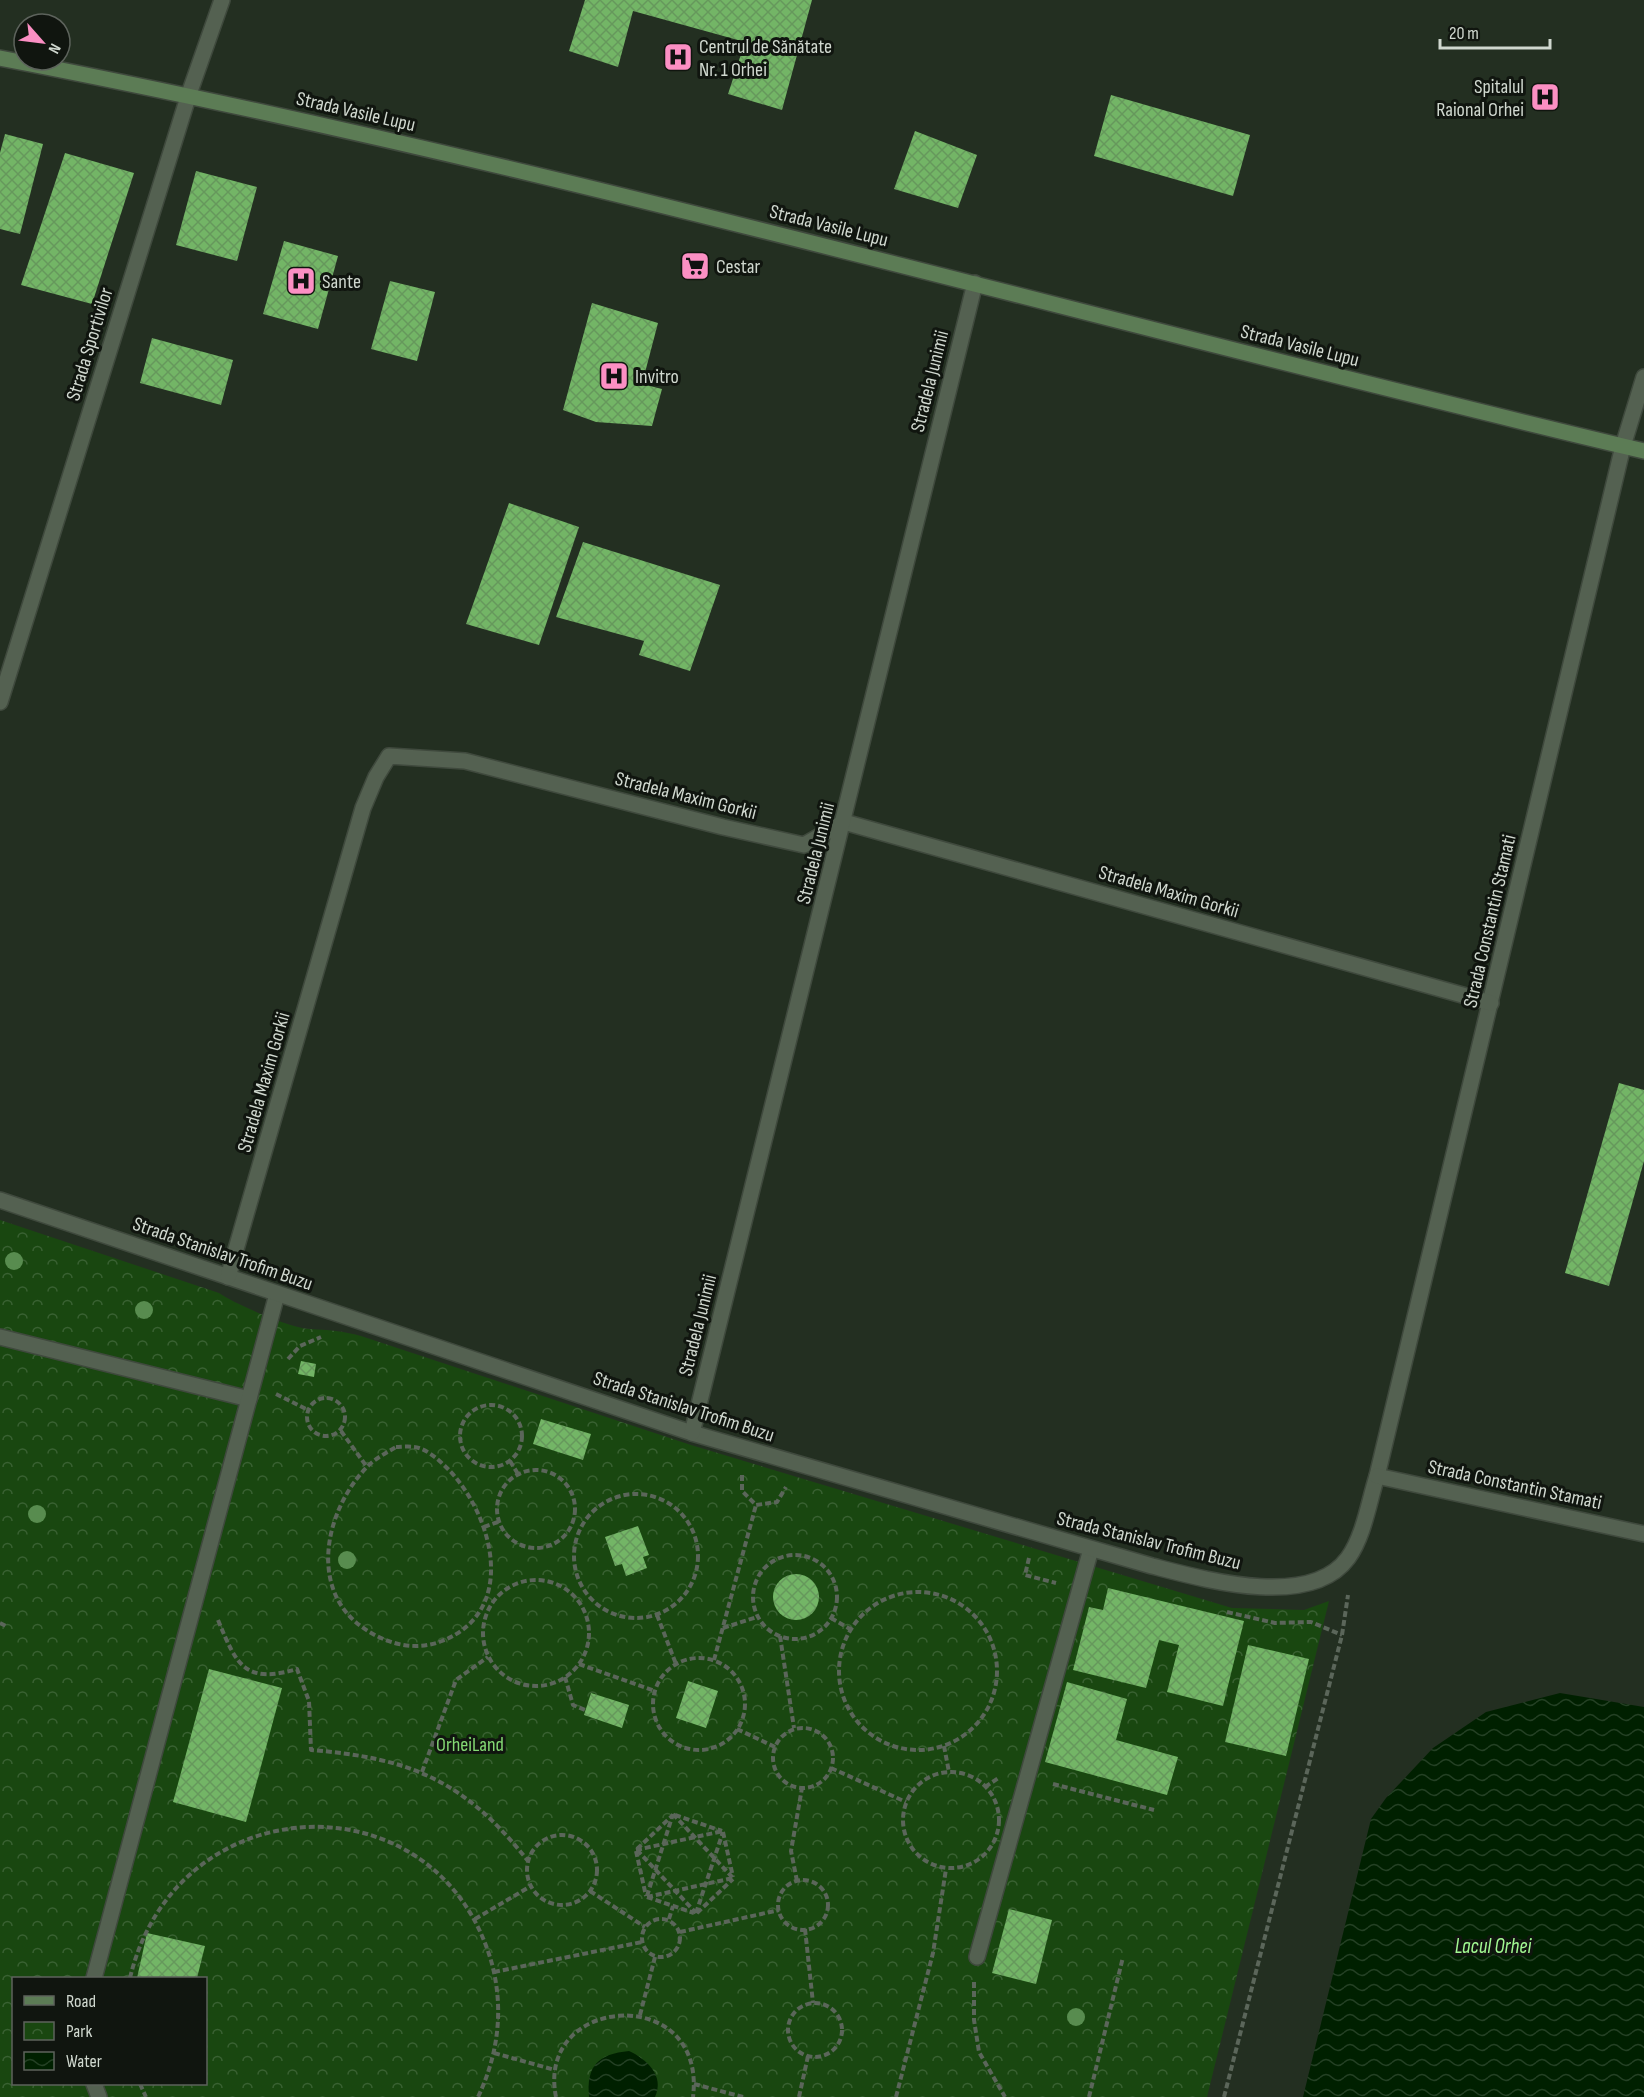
<svg xmlns="http://www.w3.org/2000/svg" width="1644" height="2097" viewBox="0 0 1644 2097" font-family="'Sofia Sans Condensed',sans-serif">
	<style>
		.park { fill: url(#park-crowns); fill-rule: evenodd }
		.water { fill: url(#water-waves) }
		.building { fill: url(#building-cross-hatch) }
		.lines { fill: none; stroke-linecap: round; stroke-linejoin: round }
		.service-casing { stroke: #3f493d; stroke-width: 18 }
		.minor-casing { stroke: #3f493d; stroke-width: 18 }
		.secondary-casing { stroke: #3f493d; stroke-width: 18 }
		.path { stroke: #5b665a; stroke-width: 4; stroke-dasharray: 6 3; stroke-linecap: butt }
		.service { stroke: #546151; stroke-width: 15 }
		.minor { stroke: #546151; stroke-width: 15 }
		.secondary { stroke: #5c7c55; stroke-width: 15 }
		.tree { fill: #588c4f }
		.labels { text-anchor: middle; stroke-width: 6; stroke-linejoin: round; paint-order: stroke }
		.poi-label { font-size: 20px; fill: #d0d8cf; stroke: #10150f; text-anchor: start }
		.street-label { font-size: 20px; fill: #d0d8cf; stroke: #10150f }
		.park-label { font-size: 20px; fill: #84d974; stroke: #10150f }
		.water-label { font-size: 21px; font-style: italic; fill: #a2f992; stroke: #10150f }
	</style>
	<defs>
		<pattern id="park-crowns" width="20" height="18" patternUnits="userSpaceOnUse" patternTransform="scale(1.5)"><rect width="20" height="18" fill="#194710"/><path d="M2 6a3 3 0 1 1 6 0M12 15a3 3 0 1 1 6 0" fill="none" stroke="#396132"/></pattern>
		<pattern id="water-waves" width="16" height="10" patternUnits="userSpaceOnUse" patternTransform="scale(1.5)"><rect width="16" height="10" fill="#002000"/><path d="M0 5q4-4 8 0t8 0" fill="none" stroke="#244024"/></pattern>
		<pattern id="building-cross-hatch" width="8" height="8" patternUnits="userSpaceOnUse" patternTransform="scale(1.5)"><rect width="8" height="8" fill="#73b566"/><path d="M0 0l8 8M0 8l8-8" fill="none" stroke="#66985c"/></pattern>
	</defs>
	<rect width="100%" height="100%" fill="#232f21"/>
	<!-- park -->
	<path class="park" d="M0 1220 219 1293C237 1305 290 1328 310 1329 328 1330 343 1331 361 1336L691 1445 1232 1608 1304 1610 1329 1601 1207 2097H0ZM14 1978H206V2084H14Z"/>
	<!-- water -->
	<g class="water">
		<polygon points="1560,1693 1644,1707 1644,2097 1303,2097 1371,1819 1386,1798 1433,1748 1486,1712"/>
		<path d="M629 2051C646 2059 665 2075 655 2097H589C586 2066 598 2054 629 2051Z"/>
	</g>
	<!-- building -->
	<g class="building">
		<polygon points="585,0 812,0 782,110 728,94 745,42 633,11 618,67 569,51"/>
		<polygon points="1111,95 1250,135 1233,196 1094,156"/>
		<polygon points="915,131 977,155 958,208 894,189"/>
		<polygon points="5,134 43,144 20,234 0,229 0,153"/>
		<polygon points="65,153 134,173 92,304 21,285"/>
		<polygon points="196,171 257,187 237,261 176,245"/>
		<polygon points="284,241 338,256 318,329 263,314"/>
		<polygon points="390,281 435,292 417,361 371,349"/>
		<polygon points="592,303 658,323 642,384 662,389 652,426 596,422 563,410"/>
		<polygon points="152,338 233,360 221,405 140,383"/>
		<polygon points="509,503 579,527 539,645 466,624"/>
		<polygon points="583,542 720,585 690,671 639,655 644,641 556,617"/>
		<polygon points="1619,1083 1644,1090 1644,1161 1609,1286 1565,1273"/>
		<polygon points="301,1361 316,1364 314,1377 298,1374"/>
		<polygon points="541,1419 591,1434 583,1460 533,1444"/>
		<polygon points="638,1526 649,1555 643,1557 647,1568 626,1576 622,1564 615,1566 605,1537"/>
		<circle cx="796" cy="1597" r="23"/>
		<polygon points="1108,1588 1244,1621 1223,1706 1167,1692 1179,1645 1159,1640 1146,1688 1073,1670 1089,1607 1103,1610"/>
		<polygon points="1248,1645 1309,1659 1286,1756 1225,1742"/>
		<polygon points="209,1669 282,1688 246,1822 173,1802"/>
		<polygon points="688,1681 718,1691 706,1728 676,1718"/>
		<polygon points="1067,1682 1127,1699 1116,1740 1178,1757 1167,1795 1045,1762"/>
		<polygon points="591,1693 629,1705 622,1728 584,1715"/>
		<polygon points="1009,1909 1052,1920 1036,1984 992,1973"/>
		<polygon points="147,1933 205,1946 197,1978 137,1978"/>
	</g>
	<g class="lines">
		<!-- service casing -->
		<g class="service-casing">
			<g id="service">
				<polyline points="0,1337 249,1399"/>
				<polyline points="977,1957 1091,1549"/>
				<polyline points="94,1978 277,1294"/>
				<polyline points="94,2084 99,2097"/>
			</g>
		</g>
		<!-- minor casing -->
		<g class="minor-casing">
			<g id="minor">
				<polyline points="0,702 189,94 222,0"/>
				<path d="M0 1200 692 1433 1152 1566C1203 1579 1310 1610 1348 1558 1364 1536 1369 1501 1377 1476L1623 446 1644 377"/>
				<polyline points="228,1277 363,808 376,777 389,756 465,761 723,827 804,845 844,822 1491,1003"/>
				<polyline points="692,1433 975,283"/>
				<polyline points="1377,1476 1644,1534"/>
			</g>
		</g>
		<!-- secondary casing -->
		<g class="secondary-casing">
			<path id="secondary" d="M0 58C554 164 1096 322 1644 451"/>
		</g>
		<!-- path -->
		<g class="path">
			<polyline points="288,1359 300,1346 321,1337"/>
			<polyline points="276,1394 308,1410"/>
			<circle cx="326" cy="1417" r="19"/>
			<circle cx="491" cy="1436" r="31"/>
			<polyline points="341,1431 367,1467"/>
			<path d="M396 1447C401 1447 408 1446 414 1447 426 1448 439 1460 448 1469 493 1515 519 1611 442 1641 417 1651 390 1645 368 1631 307 1594 324 1512 366 1468 374 1459 386 1453 396 1447Z"/>
			<polyline points="510,1461 518,1474"/>
			<circle cx="536" cy="1509" r="39"/>
			<polyline points="742,1475 742,1491 756,1505 777,1502 786,1487"/>
			<circle cx="636" cy="1556" r="62"/>
			<polyline points="484,1527 498,1522"/>
			<circle cx="795" cy="1597" r="42"/>
			<polyline points="1029,1558 1025,1575 1056,1583"/>
			<circle cx="536" cy="1633" r="53"/>
			<circle cx="918" cy="1671" r="79"/>
			<polyline points="1227,1612 1275,1623 1311,1622 1342,1635"/>
			<polyline points="657,1615 676,1664"/>
			<polyline points="831,1618 850,1629"/>
			<path d="M218 1620C237 1666 245 1684 297 1669L309 1701 311 1750C411 1758 465 1781 528 1861"/>
			<polyline points="0,1623 6,1626"/>
			<polyline points="723,1628 757,1617"/>
			<polyline points="780,1636 794,1728"/>
			<circle cx="699" cy="1704" r="46"/>
			<polyline points="714,1660 756,1505"/>
			<polyline points="579,1664 655,1691"/>
			<polyline points="565,1677 573,1705 585,1710"/>
			<circle cx="803" cy="1758" r="30"/>
			<polyline points="737,1729 775,1747"/>
			<polyline points="944,1746 949,1772"/>
			<polyline points="831,1768 906,1802"/>
			<circle cx="951" cy="1820" r="48"/>
			<polyline points="422,1772 456,1680 488,1657"/>
			<polyline points="1053,1784 1154,1810"/>
			<polyline points="985,1787 1000,1777"/>
			<polyline points="673,1814 733,1878"/>
			<polyline points="675,1815 722,1831"/>
			<polyline points="723,1832 733,1877"/>
			<circle cx="562" cy="1870" r="35"/>
			<polyline points="637,1849 673,1815"/>
			<polyline points="636,1850 723,1831"/>
			<polyline points="637,1850 696,1913"/>
			<polyline points="636,1851 646,1896"/>
			<circle cx="803" cy="1905" r="25"/>
			<polyline points="797,1881 791,1851 802,1788"/>
			<polyline points="590,1891 645,1927"/>
			<polyline points="647,1896 673,1814"/>
			<polyline points="647,1897 733,1878"/>
			<polyline points="647,1897 694,1913"/>
			<polyline points="696,1913 723,1832"/>
			<polyline points="697,1913 733,1879"/>
			<circle cx="661" cy="1938" r="19"/>
			<polyline points="475,1919 531,1886"/>
			<polyline points="669,1919 673,1906"/>
			<polyline points="805,1929 813,2003"/>
			<polyline points="680,1932 779,1910"/>
			<polyline points="494,1972 642,1942"/>
			<path d="M130 1978C176 1784 439 1774 492 1964 504 2010 498 2055 478 2097"/>
			<polyline points="974,1982 974,2020 979,2052 1005,2097"/>
			<circle cx="815" cy="2030" r="27"/>
			<polyline points="640,2015 655,1957"/>
			<polyline points="494,2053 555,2070"/>
			<polyline points="140,2084 146,2097"/>
			<polyline points="694,2084 743,2097"/>
			<path d="M556 2097C535 1994 707 1983 693 2097"/>
			<polyline points="799,2097 808,2056"/>
			<polyline points="896,2097 933,1953 946,1869"/>
			<polyline points="1089,2097 1123,1957"/>
			<polyline points="1224,2097 1342,1635 1348,1595"/>
		</g>
		<!-- service -->
		<use href="#service" class="service"/>
		<!-- minor -->
		<use href="#minor" class="minor"/>
		<!-- secondary -->
		<use href="#secondary" class="secondary"/>
	</g>
	<!-- trees -->
	<g class="tree">
		<circle cx="14" cy="1261" r="9"/>
		<circle cx="144" cy="1310" r="9"/>
		<circle cx="37" cy="1514" r="9"/>
		<circle cx="347" cy="1560" r="9"/>
		<circle cx="1076" cy="2017" r="9"/>
	</g>
	<!-- icons -->
	<defs>
		<g id="hospital-square" transform="scale(1.5)"><rect x="-9" y="-9" width="18" height="18" rx="4" fill="#fb8fc3" stroke="#10150f"/><path d="M-5-5h3v3.5h4V-5h3V5h-3V1.5h-4V5h-3Z" fill="#111"/></g>
		<g id="supermarket-square" transform="scale(1.5)"><rect x="-9" y="-9" width="18" height="18" rx="4" fill="#fb8fc3" stroke="#10150f"/><path d="M-6-5.5h2.5l.6 2H6L4.5 2H-2.5L-4.4-4H-6ZM-1.5 3.2a1.3 1.3 0 1 0 .1 0ZM3 3.2a1.3 1.3 0 1 0 .1 0Z" fill="#111"/></g>
	</defs>
	<g fill-rule="evenodd">
		<use href="#hospital-square" x="678" y="57"/>
		<use href="#hospital-square" x="1545" y="97"/>
		<use href="#supermarket-square" x="695" y="266"/>
		<use href="#hospital-square" x="301" y="281"/>
		<use href="#hospital-square" x="614" y="376"/>
	</g>
	<g class="labels">
		<!-- poi labels -->
		<g class="poi-label">
			<text x="699" y="53">Centrul de Sănătate<tspan x="699" dy="23">Nr. 1 Orhei</tspan></text>
			<text x="1524" y="93" text-anchor="end">Spitalul<tspan x="1524" dy="23">Raional Orhei</tspan></text>
			<text x="716" y="273">Cestar</text>
			<text x="322" y="288">Sante</text>
			<text x="635" y="383">Invitro</text>
		</g>
		<!-- street labels -->
		<g class="street-label">
			<text transform="translate(356 111) rotate(13)" y="7">Strada Vasile Lupu</text>
			<text transform="translate(829 225) rotate(14)" y="7">Strada Vasile Lupu</text>
			<text transform="translate(89 344) rotate(-73)" y="7">Strada Sportivilor</text>
			<text transform="translate(1300 345) rotate(14)" y="7">Strada Vasile Lupu</text>
			<text transform="translate(929 381) rotate(-76)" y="7">Stradela Junimii</text>
			<text transform="translate(686 795) rotate(14)" y="7">Stradela Maxim Gorkii</text>
			<text transform="translate(815 853) rotate(-76)" y="7">Stradela Junimii</text>
			<text transform="translate(1169 891) rotate(16)" y="7">Stradela Maxim Gorkii</text>
			<text transform="translate(1489 921) rotate(-77)" y="7">Strada Constantin Stamati</text>
			<text transform="translate(263 1082) rotate(-74)" y="7">Stradela Maxim Gorkii</text>
			<text transform="translate(223 1253) rotate(19)" y="7">Strada Stanislav Trofim Buzu</text>
			<text transform="translate(697 1325) rotate(-76)" y="7">Stradela Junimii</text>
			<text transform="translate(684 1406) rotate(18)" y="7">Strada Stanislav Trofim Buzu</text>
			<text transform="translate(1515 1484) rotate(12)" y="7">Strada Constantin Stamati</text>
			<text transform="translate(1149 1540) rotate(14)" y="7">Strada Stanislav Trofim Buzu</text>
		</g>
		<!-- park labels -->
		<g class="park-label">
			<text x="470" y="1751">OrheiLand</text>
		</g>
		<!-- water labels -->
		<g class="water-label">
			<text x="1493" y="1953">Lacul Orhei</text>
		</g>
	</g>
	<!-- legend -->
	<rect x="12" y="1977" width="195" height="108" fill="#10150f" stroke="#5d635c" stroke-width="1.5"/>
	<rect x="24" y="1996" width="30" height="9" fill="#5c7c55" stroke="#5d635c" stroke-width="1.5"/>
	<text x="66" y="2007" font-size="18" fill="#d0d8cf">Road</text>
	<rect x="24" y="2022" width="30" height="18" fill="url(#park-crowns)" stroke="#5d635c" stroke-width="1.5"/>
	<text x="66" y="2037" font-size="18" fill="#d0d8cf">Park</text>
	<rect x="24" y="2052" width="30" height="18" fill="url(#water-waves)" stroke="#5d635c" stroke-width="1.5"/>
	<text x="66" y="2067" font-size="18" fill="#d0d8cf">Water</text>
	<!-- north arrow -->
	<g transform="translate(42 42) rotate(118)"><circle r="28" fill="#10150f" stroke="#5d635c" stroke-width="1.5"/>
	<path d="M0-4.5L10 22L0 15L-10 22Z" fill="#fb8fc3"/>
	<text y="-9" font-size="16" font-weight="bold" text-anchor="middle" fill="#d0d8cf">N</text>
	</g>
	<!-- scale -->
	<path d="M1440 39v9h110v-9" fill="none" stroke="#d0d8cf" stroke-width="3"/>
	<text x="1449" y="39" font-size="18" fill="#d0d8cf" stroke="#10150f" stroke-width="4.5" paint-order="stroke">20 m</text>
</svg>
